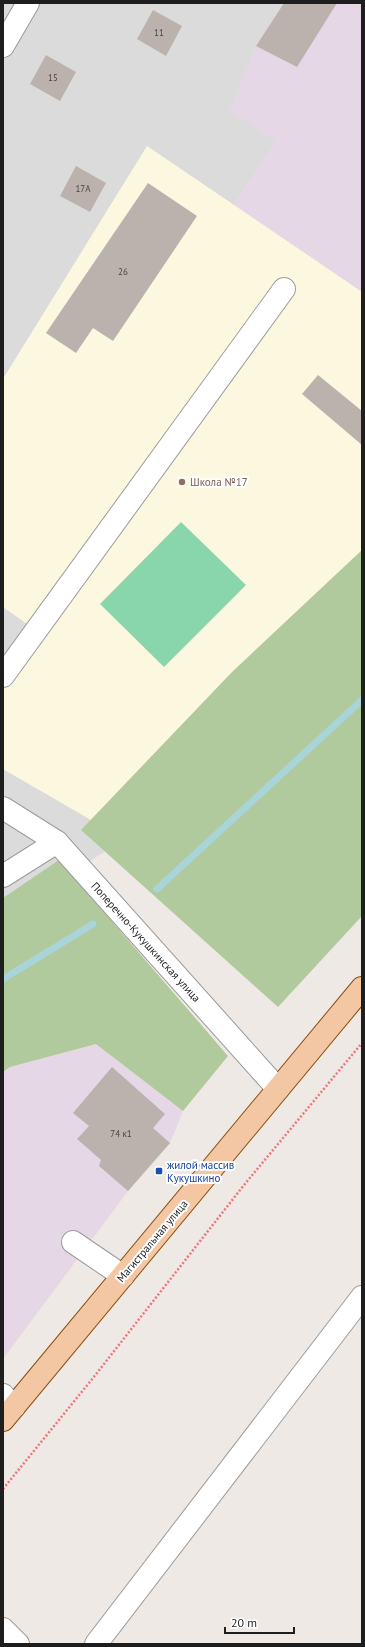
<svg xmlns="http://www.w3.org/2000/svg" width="365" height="1647" viewBox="0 0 365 1647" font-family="'PT Sans',sans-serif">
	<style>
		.residential { fill: #dcdbdb }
		.industrial { fill: #e6d7e6 }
		.education { fill: #fcf8df }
		.forest { fill: #b0c99d }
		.pitch { fill: #89d6ad }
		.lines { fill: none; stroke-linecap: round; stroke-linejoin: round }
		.stream { stroke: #a9d4d8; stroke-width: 7 }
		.building { fill: #bbb2ae }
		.minor-casing { stroke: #9b9b9b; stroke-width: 24 }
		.major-casing { stroke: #8a4f0d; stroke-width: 24 }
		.path { stroke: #ed767b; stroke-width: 2.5; stroke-dasharray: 2 2; stroke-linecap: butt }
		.minor { stroke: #fff; stroke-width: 22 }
		.major { stroke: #f3c6a4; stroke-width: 22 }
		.education-dot { fill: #8d6e63; stroke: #fff; stroke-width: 1.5 }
		.transit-dot { fill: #1a4fb4; stroke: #fff; stroke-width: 1.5 }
		.labels { text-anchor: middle; stroke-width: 4; stroke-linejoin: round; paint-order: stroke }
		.number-label { font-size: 9px; fill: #454342 }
		.education-label { font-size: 11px; fill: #785e54; stroke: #fff; text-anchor: start }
		.street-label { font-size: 11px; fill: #1e1e1e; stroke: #fff }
		.transit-label { font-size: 11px; fill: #164399; stroke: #fff; text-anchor: start }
	</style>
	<rect width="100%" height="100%" fill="#eee9e5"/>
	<!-- residential -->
	<g class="residential">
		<polygon points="3,3 284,3 256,46 277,141 234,205 147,147 3,379"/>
		<polygon points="3,607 33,628 3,672"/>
		<polygon points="3,769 124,839 3,917"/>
	</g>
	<!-- industrial -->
	<g class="industrial">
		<polygon points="284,3 362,3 362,292 234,205 277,141 230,111 256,46"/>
		<polygon points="96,1044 183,1111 170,1143 128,1191 3,1359 3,1072 10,1067"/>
	</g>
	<!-- education -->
	<polygon class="education" points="147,146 362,292 362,586 124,839 3,769 3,672 33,628 3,607 3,379"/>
	<!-- forest -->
	<g class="forest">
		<polygon points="362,550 362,916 278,1007 81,830 232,672"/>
		<polygon points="59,860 228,1056 183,1111 96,1044 10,1067 3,1072 3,898"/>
	</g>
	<!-- pitch -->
	<polygon class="pitch" points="181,522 246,585 164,667 100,604"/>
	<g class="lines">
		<!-- stream -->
		<g class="stream">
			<polyline points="157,889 362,700"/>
			<polyline points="3,979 93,924"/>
		</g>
	</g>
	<!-- building -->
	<g class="building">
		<polygon points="284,3 337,3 297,67 256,46"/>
		<polygon points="153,10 182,26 166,56 137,39"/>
		<polygon points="46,55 76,72 60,101 30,84"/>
		<polygon points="76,166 106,183 90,212 60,196"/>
		<polygon points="148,183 197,216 113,341 93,328 76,353 46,333"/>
		<polygon points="318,375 362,411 362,445 302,394"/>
		<polygon points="112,1067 165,1114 153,1128 170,1143 128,1191 99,1166 101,1160 77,1139 89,1126 73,1113"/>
	</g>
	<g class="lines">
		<!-- minor casing -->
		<g class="minor-casing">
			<g id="minor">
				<polyline points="3,46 28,3"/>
				<polyline points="3,676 284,289"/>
				<polyline points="3,808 57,842 278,1089"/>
				<polyline points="3,876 57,842"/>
				<polyline points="73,1242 123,1276"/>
				<polyline points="3,1395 14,1407"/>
				<polyline points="3,1629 18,1644"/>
				<polyline points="96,1644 362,1297"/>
			</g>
		</g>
		<!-- major casing -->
		<g class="major-casing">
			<polyline id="major" points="3,1420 362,988"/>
		</g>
		<!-- path -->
		<polyline class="path" points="3,1489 93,1378 244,1185 362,1043"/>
		<!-- minor -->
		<use href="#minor" class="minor"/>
		<!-- major -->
		<use href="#major" class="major"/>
	</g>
	<!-- markers -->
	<circle class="education-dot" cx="182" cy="482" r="4"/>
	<rect class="transit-dot" x="155" y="1167" width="8" height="8" rx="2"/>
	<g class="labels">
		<!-- number labels -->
		<g class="number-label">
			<text x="159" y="36">11</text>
			<text x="53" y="81">15</text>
			<text x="83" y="192">17А</text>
			<text x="123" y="275">26</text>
			<text x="121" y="1137">74 к1</text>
		</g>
		<!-- education labels -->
		<g class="education-label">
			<text x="190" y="486">Школа №17</text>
		</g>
		<!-- street labels -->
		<g class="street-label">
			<text transform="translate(146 942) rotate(48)" y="4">Поперечно-Кукушкинская улица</text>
			<text transform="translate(152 1241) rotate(-50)" y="4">Магистральная улица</text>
		</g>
		<!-- transit labels -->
		<g class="transit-label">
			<text x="167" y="1169">жилой массив<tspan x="167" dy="13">Кукушкино</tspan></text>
		</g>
	</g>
	<!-- border -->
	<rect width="365" height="1647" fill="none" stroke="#1e1e1e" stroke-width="8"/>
	<!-- scale -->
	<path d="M225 1627v6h69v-6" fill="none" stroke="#1e1e1e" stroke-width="2"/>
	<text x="231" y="1627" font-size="12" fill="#1e1e1e" stroke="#ffffff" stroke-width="3" paint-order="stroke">20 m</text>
</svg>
